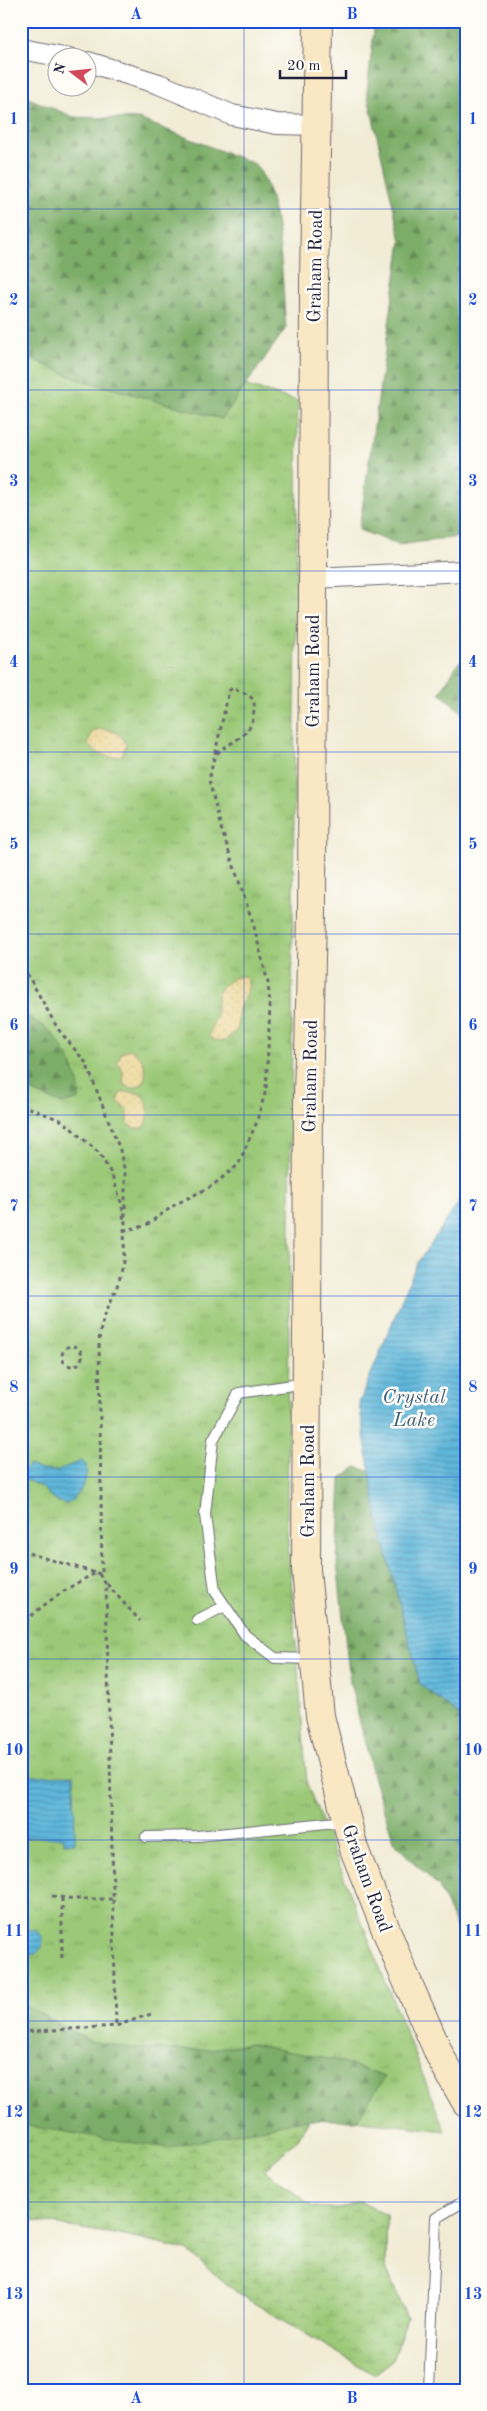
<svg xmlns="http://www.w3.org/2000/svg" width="487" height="2411" viewBox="0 0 487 2411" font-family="'Old Standard TT',serif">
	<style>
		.grass { fill: url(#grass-tufts); stroke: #5e7659 }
		.forest { fill: url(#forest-firs); stroke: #4f6852 }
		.wetland { fill: url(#wetland-marsh); stroke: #5e7659 }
		.sand { fill: url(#sand-dots); stroke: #887e6c }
		.water { fill: url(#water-rules); stroke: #406c8b }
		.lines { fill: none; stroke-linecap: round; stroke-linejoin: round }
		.service-casing { stroke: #6b6971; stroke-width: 12 }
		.minor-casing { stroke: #6b6971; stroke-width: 22 }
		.secondary-casing { stroke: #6b6971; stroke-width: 30 }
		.path { stroke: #6b6971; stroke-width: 3; stroke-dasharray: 4 4; stroke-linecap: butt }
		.service { stroke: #fff; stroke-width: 10 }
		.minor { stroke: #fff; stroke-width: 20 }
		.secondary { stroke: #fae7c3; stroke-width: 28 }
		.grid { fill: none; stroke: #1d4ed8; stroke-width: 1; stroke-opacity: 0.55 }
		.labels { text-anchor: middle; stroke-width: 5; stroke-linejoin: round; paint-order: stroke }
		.street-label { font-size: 19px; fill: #22223b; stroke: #fdfcf7 }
		.water-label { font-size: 20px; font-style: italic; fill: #3a5e7b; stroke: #fdfcf7 }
		.neatline { fill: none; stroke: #1d4ed8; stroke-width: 2 }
		.grid-label { font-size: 16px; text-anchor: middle; font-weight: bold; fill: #1d4ed8 }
	</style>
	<defs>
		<pattern id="grass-tufts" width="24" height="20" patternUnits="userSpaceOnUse" patternTransform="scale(1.25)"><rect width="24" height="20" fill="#9bc977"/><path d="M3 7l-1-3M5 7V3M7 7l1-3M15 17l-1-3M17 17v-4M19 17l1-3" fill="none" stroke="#85ac68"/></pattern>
		<pattern id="forest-firs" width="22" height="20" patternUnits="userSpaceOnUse" patternTransform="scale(1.25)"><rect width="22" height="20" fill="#7cad68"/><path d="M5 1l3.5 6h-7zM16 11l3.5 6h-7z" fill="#658c57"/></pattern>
		<pattern id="wetland-marsh" width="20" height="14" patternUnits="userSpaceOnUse" patternTransform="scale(1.25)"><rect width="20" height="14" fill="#9bc977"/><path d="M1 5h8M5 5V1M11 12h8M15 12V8" fill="none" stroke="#85ac68"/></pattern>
		<pattern id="sand-dots" width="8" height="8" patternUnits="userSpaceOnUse" patternTransform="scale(1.25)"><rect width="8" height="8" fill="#eeda9e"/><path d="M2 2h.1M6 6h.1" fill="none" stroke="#ccbb89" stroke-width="1.8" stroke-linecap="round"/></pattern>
		<pattern id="water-rules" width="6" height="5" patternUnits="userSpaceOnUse" patternTransform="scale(1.25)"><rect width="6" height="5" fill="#5eb7db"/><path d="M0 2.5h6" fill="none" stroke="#4d94b3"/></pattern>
	</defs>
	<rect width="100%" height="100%" fill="#fdfcf7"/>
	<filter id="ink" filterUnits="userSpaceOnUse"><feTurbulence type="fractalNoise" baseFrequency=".02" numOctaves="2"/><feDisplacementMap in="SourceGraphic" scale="10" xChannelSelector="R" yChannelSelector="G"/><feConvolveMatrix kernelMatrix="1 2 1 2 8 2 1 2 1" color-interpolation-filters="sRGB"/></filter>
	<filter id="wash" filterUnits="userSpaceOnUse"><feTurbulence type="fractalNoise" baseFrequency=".0096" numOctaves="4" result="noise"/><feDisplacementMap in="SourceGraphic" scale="20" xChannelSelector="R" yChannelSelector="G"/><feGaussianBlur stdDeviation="1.12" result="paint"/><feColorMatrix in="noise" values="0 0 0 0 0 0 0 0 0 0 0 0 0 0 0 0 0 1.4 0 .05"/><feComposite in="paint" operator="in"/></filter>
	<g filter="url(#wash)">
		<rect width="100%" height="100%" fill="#f2ecd5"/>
		<!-- grass -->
		<polygon class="grass" points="21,319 298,401 287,1528 307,1784 445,2131 21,2080"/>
		<!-- forest -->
		<g class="forest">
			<polygon points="375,21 466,21 466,536 399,545 359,530 401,241 367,92"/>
			<path d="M21 95 74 117 139 119 255 164C282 196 282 285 286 328L222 419 77 379 21 354Z"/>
			<polygon points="466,656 466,716 440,693 458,663"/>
			<path d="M21 1012C30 1019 42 1024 50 1032 63 1044 83 1082 79 1099L62 1104 35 1093 21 1082Z"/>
			<polygon points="356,1467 370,1471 377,1516 420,1684 466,1721 466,1950 439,1887 395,1844 375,1783 350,1683 337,1562 341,1478"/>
			<polygon points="21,2003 90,2041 137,2049 199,2050 249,2044 340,2061 385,2077 356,2121 309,2119 298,2139 264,2170 313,2207 339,2209 361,2202 386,2215 386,2268 407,2318 392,2360 375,2375 239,2294 186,2250 121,2235 21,2219"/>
		</g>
		<!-- wetland -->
		<polygon class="wetland" points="309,2119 298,2139 264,2170 313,2207 339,2209 361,2202 386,2215 386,2268 407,2318 392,2360 375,2375 239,2294 186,2250 121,2235 21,2219 21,2125 167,2148"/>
		<!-- sand -->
		<g class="sand">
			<path d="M99 729C111 729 122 733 126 744L123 754C111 761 97 754 88 745L91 733Z"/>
			<polygon points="242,976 246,978 249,986 239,1009 237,1030 225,1041 213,1040 209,1035 217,1012 217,995 221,987 235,977"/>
			<path d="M130 1049C143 1056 150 1071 142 1084L133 1088 124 1085 123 1071 117 1062 122 1052Z"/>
			<path d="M123 1092C128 1092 135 1092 140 1094 150 1100 151 1121 143 1128H133L128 1124V1112L118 1101 119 1095Z"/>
		</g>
		<!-- water -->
		<g class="water">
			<polygon points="466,1192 466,1721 420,1684 377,1516 359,1403 416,1265"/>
			<path d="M81 1461 86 1465C89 1479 79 1498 66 1504L56 1501 42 1488 23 1478 22 1472 29 1465 41 1470 56 1471Z"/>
			<polygon points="29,1745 29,1776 74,1775 75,1843 64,1843 64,1837 21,1838 21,1746"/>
			<circle cx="31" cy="1942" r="12"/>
		</g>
	</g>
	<g filter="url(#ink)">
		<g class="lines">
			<!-- service casing -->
			<g class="service-casing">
				<g id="service">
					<polyline points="306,1383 239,1393 213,1440 205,1515 215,1591 245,1635 275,1658 314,1659"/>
					<polyline points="197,1620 225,1606"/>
					<polyline points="146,1837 197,1836 346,1821"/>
					<polyline points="429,2390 436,2218 466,2200"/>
				</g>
			</g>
			<!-- minor casing -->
			<g class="minor-casing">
				<g id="minor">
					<polyline points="21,49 69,58"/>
					<polyline points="88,62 159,84 232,115 277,124 317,125"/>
					<polyline points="313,578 466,571"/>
				</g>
			</g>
			<!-- secondary casing -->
			<g class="secondary-casing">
				<polyline id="secondary" points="318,21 314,282 312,913 308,1100 306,1570 320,1716 354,1849 400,1965 441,2058 466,2102"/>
			</g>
			<!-- path -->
			<g class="path">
				<path d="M21 968 26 972 58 1029 86 1063 120 1150 125 1173V1230L145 1226 176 1204 212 1186 238 1165 256 1124 266 1090 270 1006 268 983 253 923 221 828 209 780 229 691 232 688 247 694 254 700C256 739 237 735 214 756"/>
				<polyline points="21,1105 63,1121 99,1153 112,1175 122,1205 124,1222"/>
				<circle cx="72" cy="1356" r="10"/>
				<path d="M21 1551 96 1573C69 1586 41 1605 21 1626"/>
				<path d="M96 1573 102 1574 99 1342C101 1317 109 1308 117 1286 124 1269 125 1246 124 1228"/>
				<polyline points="99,1574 106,1584 116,2026"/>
				<polyline points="107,1584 140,1621"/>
				<polyline points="52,1896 75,1899 113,1899"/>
				<polyline points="62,1898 62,1958"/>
				<polyline points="21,2032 116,2026 151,2014"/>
			</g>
			<!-- service -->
			<use href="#service" class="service"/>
			<!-- minor -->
			<use href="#minor" class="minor"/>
			<!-- secondary -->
			<use href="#secondary" class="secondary"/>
		</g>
	</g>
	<!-- grid -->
	<path class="grid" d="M244 21V2390M21 209H466M21 390H466M21 571H466M21 752H466M21 934H466M21 1115H466M21 1296H466M21 1477H466M21 1659H466M21 1840H466M21 2021H466M21 2202H466"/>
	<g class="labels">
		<!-- street labels -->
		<g class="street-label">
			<text transform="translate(314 266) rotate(-89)" y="7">Graham Road</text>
			<text transform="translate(312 671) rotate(-90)" y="7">Graham Road</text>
			<text transform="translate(309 1076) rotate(-89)" y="7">Graham Road</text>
			<text transform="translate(307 1481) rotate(-90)" y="7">Graham Road</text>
			<text transform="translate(368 1878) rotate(70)" y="7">Graham Road</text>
		</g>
		<!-- water labels -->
		<g class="water-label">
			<text x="414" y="1403">Crystal<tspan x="414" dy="23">Lake</tspan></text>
		</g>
	</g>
	<!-- margin -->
	<rect width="487" height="2411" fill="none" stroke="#fdfcf7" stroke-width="55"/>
	<!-- north arrow -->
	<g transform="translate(72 72) rotate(286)"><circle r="24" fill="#fdfcf7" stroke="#a5a5ac"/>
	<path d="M0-4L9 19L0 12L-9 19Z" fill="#d1495b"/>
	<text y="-8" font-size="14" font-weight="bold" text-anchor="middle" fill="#22223b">N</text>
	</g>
	<!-- scale -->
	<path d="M280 70v8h66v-8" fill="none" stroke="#22223b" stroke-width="2.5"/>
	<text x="287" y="70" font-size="15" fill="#22223b" stroke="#fdfcf7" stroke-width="4" paint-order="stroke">20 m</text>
	<rect x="28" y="28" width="432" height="2356" class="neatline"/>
	<g class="grid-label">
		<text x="136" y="19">A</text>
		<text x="352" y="19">B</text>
		<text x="14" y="124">1</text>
		<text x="473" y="124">1</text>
		<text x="14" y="305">2</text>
		<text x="473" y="305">2</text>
		<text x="14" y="486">3</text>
		<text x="473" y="486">3</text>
		<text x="14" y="667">4</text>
		<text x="473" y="667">4</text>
		<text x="14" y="849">5</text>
		<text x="473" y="849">5</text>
		<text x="14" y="1030">6</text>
		<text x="473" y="1030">6</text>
		<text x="14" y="1211">7</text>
		<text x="473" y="1211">7</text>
		<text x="14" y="1392">8</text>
		<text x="473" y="1392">8</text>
		<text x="14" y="1574">9</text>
		<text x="473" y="1574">9</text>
		<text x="14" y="1755">10</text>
		<text x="473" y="1755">10</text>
		<text x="14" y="1936">11</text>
		<text x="473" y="1936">11</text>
		<text x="14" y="2117">12</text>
		<text x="473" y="2117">12</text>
		<text x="14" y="2299">13</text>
		<text x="473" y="2299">13</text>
		<text x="136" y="2403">A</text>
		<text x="352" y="2403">B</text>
	</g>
</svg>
